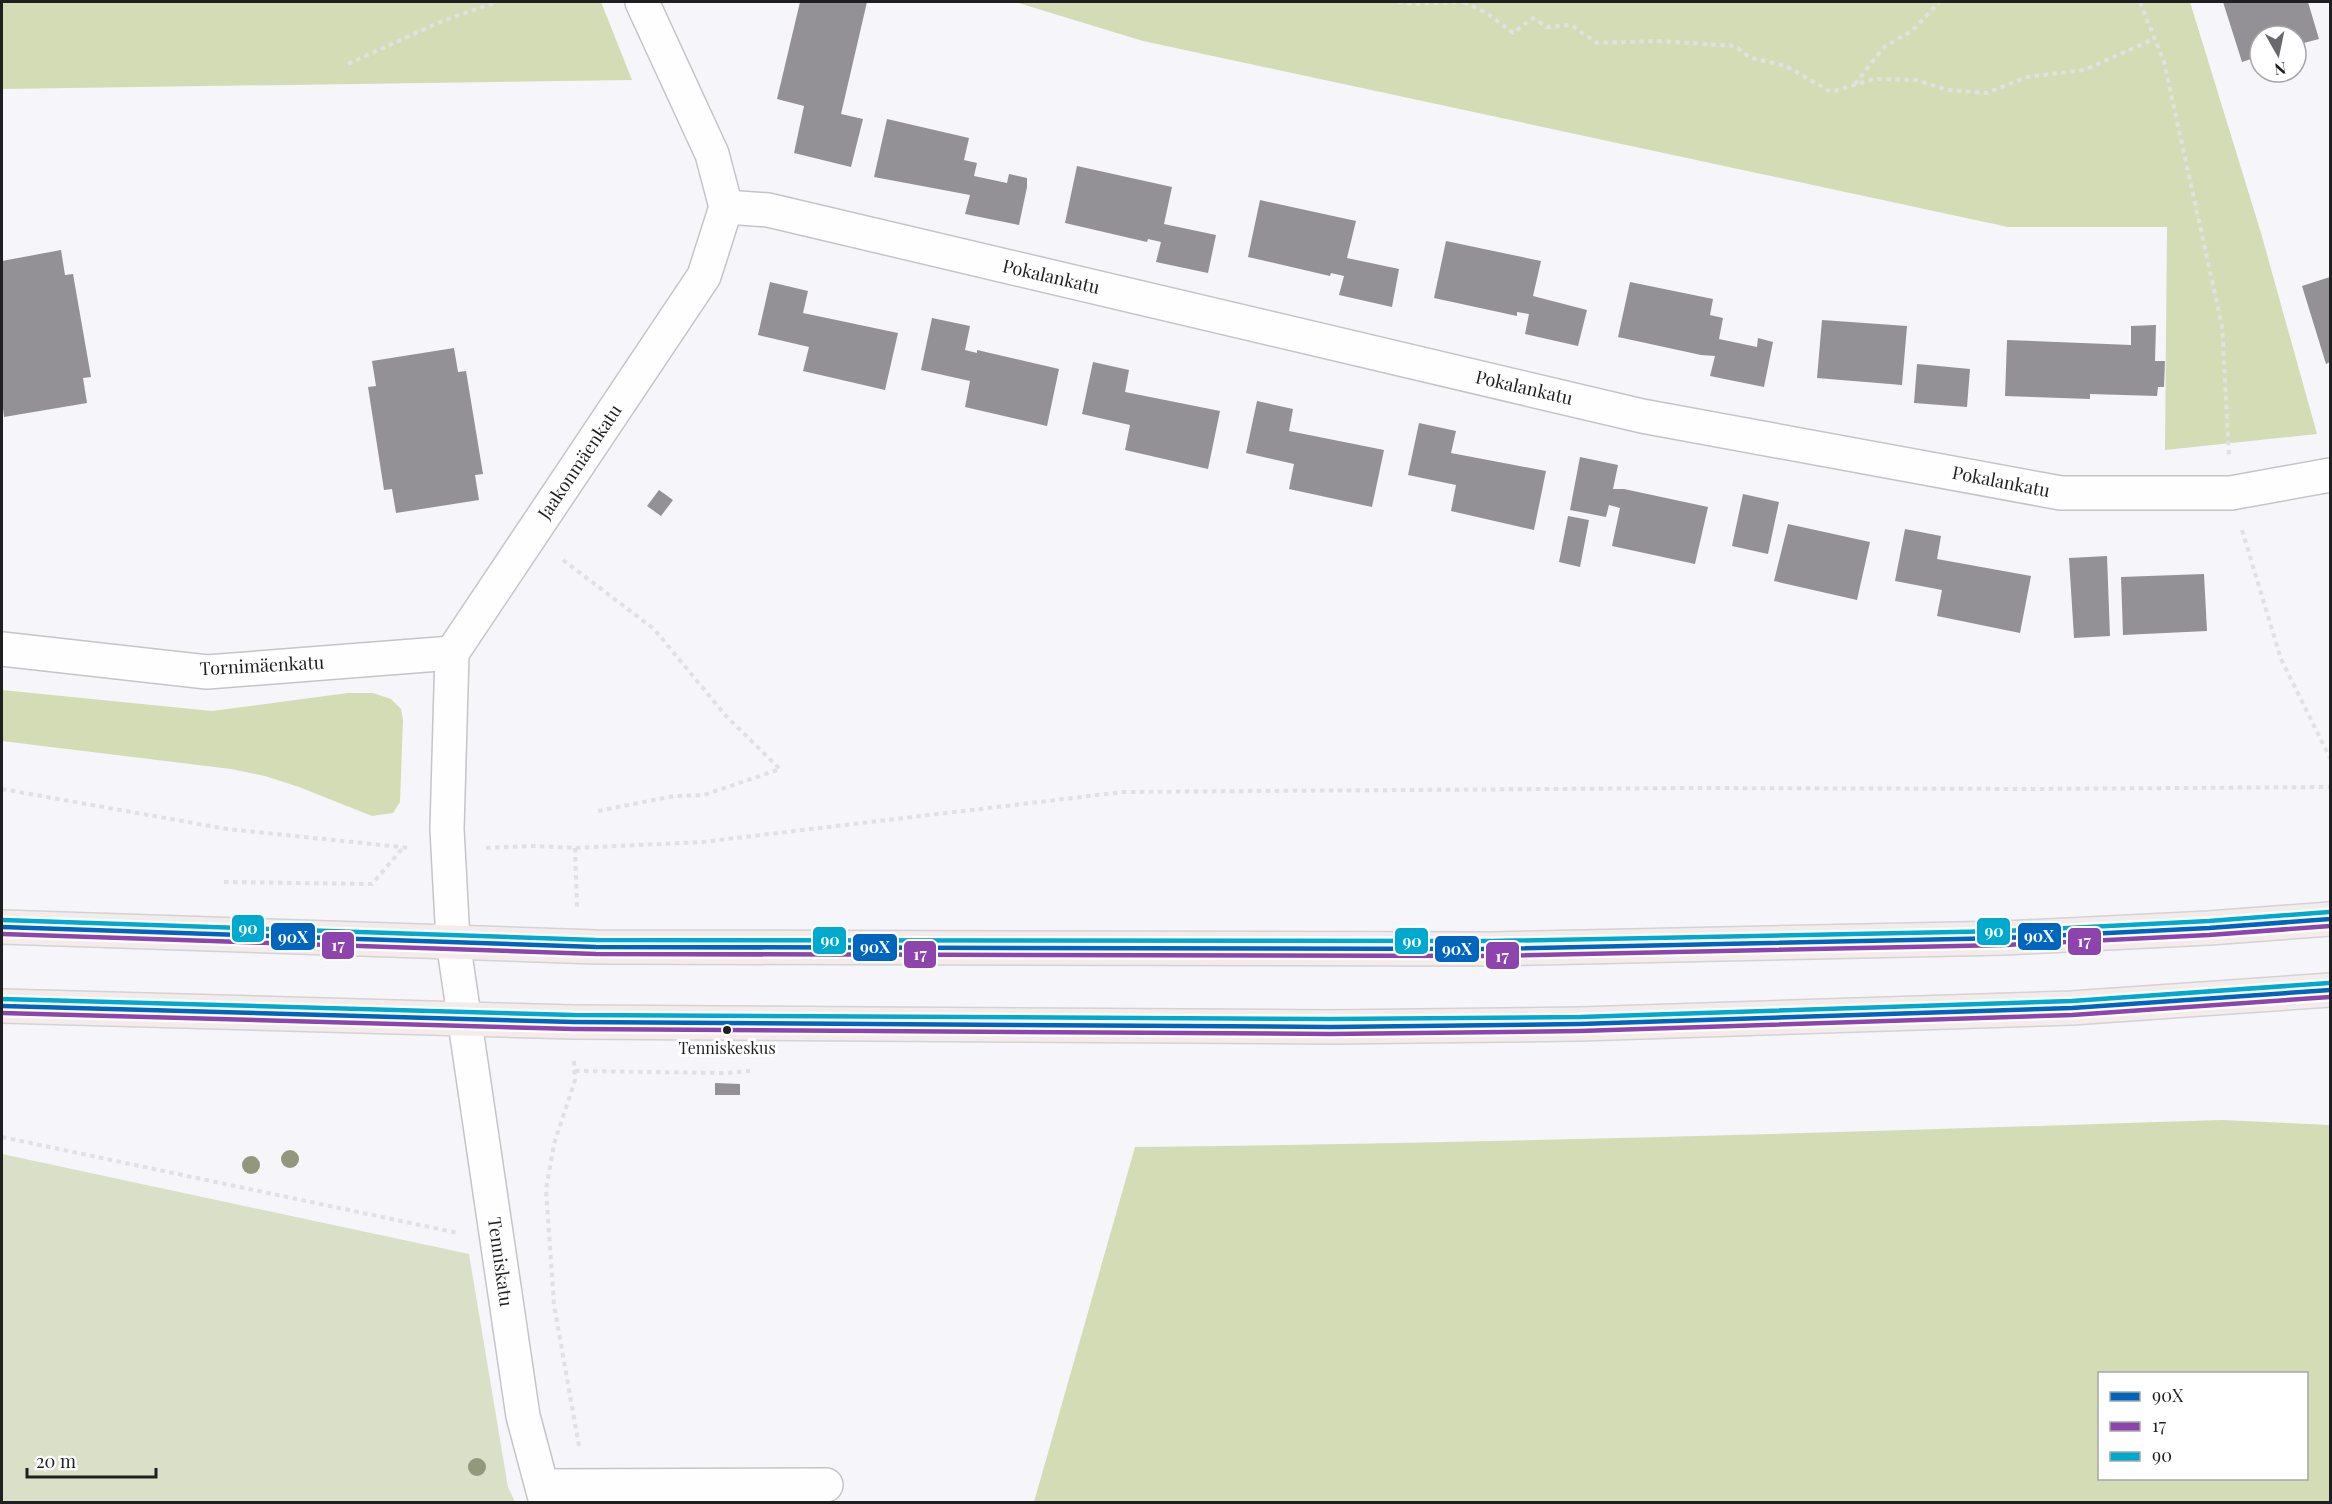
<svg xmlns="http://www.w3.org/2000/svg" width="2332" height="1504" viewBox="0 0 2332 1504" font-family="'Playfair Display',serif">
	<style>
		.green { fill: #dae0c7 }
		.forest { fill: #d4dcb5; fill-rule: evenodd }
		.building { fill: #939195 }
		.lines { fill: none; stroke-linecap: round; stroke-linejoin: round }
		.minor-casing { stroke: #c5c5c8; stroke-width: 36 }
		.highway-casing { stroke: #d3d3d6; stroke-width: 36 }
		.path { stroke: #e1e1e3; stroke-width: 4; stroke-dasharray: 4.5 4.5; stroke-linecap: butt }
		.minor { stroke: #fefefe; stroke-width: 33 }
		.highway { stroke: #f3ecea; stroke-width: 33 }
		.bus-1-casing { stroke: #fff; stroke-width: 9 }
		.bus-2-casing { stroke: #fff; stroke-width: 9 }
		.bus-3-casing { stroke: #fff; stroke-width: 9 }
		.bus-1 { stroke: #0065bd; stroke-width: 4.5 }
		.bus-2 { stroke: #8e44ad; stroke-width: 4.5 }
		.bus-3 { stroke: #00a9ce; stroke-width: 4.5 }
		.tree { fill: #93987c }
		.bus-dot { fill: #1f1f22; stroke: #fff; stroke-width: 2 }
		.labels { text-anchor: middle; stroke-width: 6; stroke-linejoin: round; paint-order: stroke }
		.bus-label { font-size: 16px; fill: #1f1f22; stroke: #fff }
		.street-label { font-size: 18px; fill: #1f1f22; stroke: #fff }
		.line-badge { stroke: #fff; stroke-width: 2 }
		.badge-label { font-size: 16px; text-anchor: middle; font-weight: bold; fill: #fff }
	</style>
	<rect width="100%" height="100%" fill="#f5f5fa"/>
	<!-- green -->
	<polygon class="green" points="2,1154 469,1254 508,1487 515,1502 2,1502"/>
	<!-- forest -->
	<g class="forest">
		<polygon points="2,2 601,2 632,80 2,89"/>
		<polygon points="1015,2 2190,2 2261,233 2317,434 2165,450 2167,227 2008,227 1143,41"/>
		<polygon points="2,690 212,711 348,693 373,693 391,699 401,709 403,720 400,802 393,813 372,816 299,787 265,776 231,769 2,741"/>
		<path d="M2222 1120 2330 1125V1502H1034L1135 1147C1497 1143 1859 1132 2222 1120ZM2100 1374H2306V1478H2100Z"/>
	</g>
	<!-- building -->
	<g class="building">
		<polygon points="800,2 867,2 841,114 863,119 851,167 794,153 804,106 777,99"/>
		<polygon points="2223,2 2308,2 2319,39 2296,45 2296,36 2260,36 2260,56 2242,62"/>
		<polygon points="887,119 969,138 964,160 977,163 974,176 1007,183 1009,174 1027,178 1027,187 1019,225 965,214 970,195 874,177"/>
		<polygon points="1077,166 1172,187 1164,224 1216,235 1208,273 1156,262 1161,242 1148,239 1147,242 1065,223"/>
		<polygon points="1260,200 1356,221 1347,258 1399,269 1392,307 1339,295 1344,276 1331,273 1330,276 1248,257"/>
		<polygon points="1446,241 1541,261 1533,296 1587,310 1578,346 1525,334 1529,314 1517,312 1517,316 1434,298"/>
		<polygon points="61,250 65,275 73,274 91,377 83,378 87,403 4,417 2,400 2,261"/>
		<polygon points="2330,277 2330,362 2326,364 2302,286"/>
		<polygon points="770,282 808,291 803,313 898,333 885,390 803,371 809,347 758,335"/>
		<polygon points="1630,282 1713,299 1710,315 1723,318 1719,339 1757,347 1758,338 1773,342 1764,387 1710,376 1715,356 1701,355 1618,337"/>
		<polygon points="932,318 970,326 965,350 977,353 977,350 1059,369 1047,426 965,407 970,381 921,370"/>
		<polygon points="1822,320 1907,326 1902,385 1817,378"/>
		<polygon points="2156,325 2155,361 2165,361 2164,387 2158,387 2157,396 2090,394 2090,399 2005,396 2007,340 2131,345 2131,326"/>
		<polygon points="454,348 458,372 466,371 483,474 475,475 479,500 396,513 392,489 384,490 368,387 376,386 372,361"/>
		<polygon points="1093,362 1129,370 1125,392 1220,411 1208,469 1125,450 1130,425 1082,414"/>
		<polygon points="1917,364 1970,369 1967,407 1914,403"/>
		<polygon points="1257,401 1293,409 1289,431 1384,450 1372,507 1289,489 1294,464 1246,453"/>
		<polygon points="1419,423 1456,431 1451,453 1546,471 1534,530 1451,511 1456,485 1408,475"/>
		<polygon points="1580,457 1618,465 1613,489 1624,489 1708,507 1695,564 1612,546 1620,508 1609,505 1606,517 1570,510"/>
		<polygon points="659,490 673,500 661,516 647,506"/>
		<polygon points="1743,494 1779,502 1768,554 1732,546"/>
		<polygon points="1568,516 1589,520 1580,567 1559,562"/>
		<polygon points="1788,524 1870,542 1857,600 1774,581"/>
		<polygon points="1905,529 1941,536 1937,559 2031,576 2020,633 1937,616 1942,590 1895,581"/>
		<polygon points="2107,556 2110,636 2074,638 2069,558"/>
		<polygon points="2204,574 2207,631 2123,635 2121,577"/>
		<polygon points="715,1083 740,1084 740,1095 715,1095"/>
	</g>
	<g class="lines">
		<!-- minor casing -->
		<g class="minor-casing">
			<g id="minor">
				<polyline points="726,207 768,210 1642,416 2039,489 2061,493 2231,493 2330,475"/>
				<polyline points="2,649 207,672 452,653"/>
				<polyline points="542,1486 826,1485"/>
				<polyline points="546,1502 523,1416 453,941 447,829 452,653 704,276 726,207 712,154 642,2"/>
			</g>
		</g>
		<!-- highway casing -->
		<g class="highway-casing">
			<g id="highway">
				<polyline points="2,927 596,947 1492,949 2005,938 2209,928 2330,919"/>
				<polyline points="2,1006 574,1022 1331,1027 1580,1024 2072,1008 2330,990"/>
			</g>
		</g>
		<!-- path -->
		<g class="path">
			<polyline points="1398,2 1412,4 1464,2"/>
			<polyline points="1464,2 1488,14 1513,33 1533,18 1547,27 1571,25 1597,43 1659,41 1735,46 1751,58 1786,66 1831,92 1874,79 1916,80 1948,90 1987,93 2027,77 2084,70 2154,39"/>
			<polyline points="2140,2 2164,62 2222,326 2229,455"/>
			<polyline points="348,64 440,22 496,2"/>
			<polyline points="1855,84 1884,47 1912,31 1939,2"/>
			<polyline points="2242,530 2281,659 2330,758"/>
			<polyline points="563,560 654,629 726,716 780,769 704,795 674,796 598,811"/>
			<polyline points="2,789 227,829 410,848"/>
			<polyline points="486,848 533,846 575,848 702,842 1123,792 1693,788 2033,789 2330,787"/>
			<polyline points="575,848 577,907"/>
			<polyline points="224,882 372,884 402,849"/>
			<polyline points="574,1061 575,1080 554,1144 546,1190 554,1305 579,1446"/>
			<polyline points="575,1071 726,1073 750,1071"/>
			<polyline points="2,1137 458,1233"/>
		</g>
		<!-- minor -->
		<use href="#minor" class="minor"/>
		<!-- highway -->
		<use href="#highway" class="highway"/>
		<!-- bus-1 casing -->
		<g class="bus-1-casing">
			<g id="bus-1">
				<polyline points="2,927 596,947 1492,949 2005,938 2209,928 2330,919"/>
				<polyline points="2,1006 574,1022 1331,1027 1580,1024 2072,1008 2330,990"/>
			</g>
		</g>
		<!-- bus-2 casing -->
		<g class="bus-2-casing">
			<g id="bus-2">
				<polyline points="2,934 596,954 1492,956 2005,945 2209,935 2330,926"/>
				<polyline points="2,1013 574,1029 1331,1034 1580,1031 2072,1015 2330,997"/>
			</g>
		</g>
		<!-- bus-3 casing -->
		<g class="bus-3-casing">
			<g id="bus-3">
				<polyline points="2,920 596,940 1492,941 2005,931 2209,921 2329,912"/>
				<polyline points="2,999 574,1015 1331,1019 1580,1017 2072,1001 2329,983"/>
			</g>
		</g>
		<!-- bus-1 -->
		<use href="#bus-1" class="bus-1"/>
		<!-- bus-2 -->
		<use href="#bus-2" class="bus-2"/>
		<!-- bus-3 -->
		<use href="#bus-3" class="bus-3"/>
	</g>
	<!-- trees -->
	<g class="tree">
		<circle cx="290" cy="1159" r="9"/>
		<circle cx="251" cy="1165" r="9"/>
		<circle cx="477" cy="1467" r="9"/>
	</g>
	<!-- markers -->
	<circle class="bus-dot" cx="727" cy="1030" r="5"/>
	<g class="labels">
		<!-- bus labels -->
		<g class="bus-label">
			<text x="727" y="1054">Tenniskeskus</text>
		</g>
		<!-- street labels -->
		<g class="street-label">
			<text transform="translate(1051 277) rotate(13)" y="6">Pokalankatu</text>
			<text transform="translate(1524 388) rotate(13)" y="6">Pokalankatu</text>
			<text transform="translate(580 462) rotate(-56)" y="6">Jaakonmäenkatu</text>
			<text transform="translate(2001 482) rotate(11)" y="6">Pokalankatu</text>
			<text transform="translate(262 666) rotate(-3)" y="6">Tornimäenkatu</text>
			<text transform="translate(500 1262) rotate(82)" y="6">Tenniskatu</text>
		</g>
	</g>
	<g class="line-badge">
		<rect x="231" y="914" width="34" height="29" rx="6" fill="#00a9ce"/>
		<rect x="1976" y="917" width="35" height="29" rx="6" fill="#00a9ce"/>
		<rect x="2017" y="922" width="45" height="29" rx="6" fill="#0065bd"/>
		<rect x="270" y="922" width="46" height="29" rx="6" fill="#0065bd"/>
		<rect x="812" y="926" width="35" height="29" rx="6" fill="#00a9ce"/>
		<rect x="1394" y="927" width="35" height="28" rx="6" fill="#00a9ce"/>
		<rect x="2067" y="927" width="35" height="29" rx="6" fill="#8e44ad"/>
		<rect x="321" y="931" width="34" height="29" rx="6" fill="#8e44ad"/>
		<rect x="852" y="933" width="46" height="29" rx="6" fill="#0065bd"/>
		<rect x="1434" y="935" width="46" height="28" rx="6" fill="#0065bd"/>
		<rect x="903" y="940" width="34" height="29" rx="6" fill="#8e44ad"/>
		<rect x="1485" y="941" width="35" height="29" rx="6" fill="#8e44ad"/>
	</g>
	<g class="badge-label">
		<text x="248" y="934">90</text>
		<text x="1994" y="937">90</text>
		<text x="2039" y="942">90X</text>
		<text x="293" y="943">90X</text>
		<text x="830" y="946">90</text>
		<text x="1412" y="947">90</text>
		<text x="2084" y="947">17</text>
		<text x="338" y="951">17</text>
		<text x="875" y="953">90X</text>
		<text x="1457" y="955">90X</text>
		<text x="920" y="960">17</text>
		<text x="1502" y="962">17</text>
	</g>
	<!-- border -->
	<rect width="2332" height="1504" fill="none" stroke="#1f1f22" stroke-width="6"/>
	<!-- legend -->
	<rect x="2098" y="1372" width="210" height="108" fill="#ffffff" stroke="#a5a5a7" stroke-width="1.5"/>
	<rect x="2110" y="1392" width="30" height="9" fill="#0065bd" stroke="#a5a5a7" stroke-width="1.5"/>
	<text x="2152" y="1402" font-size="18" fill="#1f1f22">90X</text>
	<rect x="2110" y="1422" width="30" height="9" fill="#8e44ad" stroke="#a5a5a7" stroke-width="1.5"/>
	<text x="2152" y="1432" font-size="18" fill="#1f1f22">17</text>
	<rect x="2110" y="1452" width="30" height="9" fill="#00a9ce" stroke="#a5a5a7" stroke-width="1.5"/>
	<text x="2152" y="1462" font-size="18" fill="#1f1f22">90</text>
	<!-- north arrow -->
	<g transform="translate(2278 54) rotate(171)"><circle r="28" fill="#ffffff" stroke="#a5a5a7" stroke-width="1.5"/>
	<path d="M0-4.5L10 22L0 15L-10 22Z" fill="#6a6a6e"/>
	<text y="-9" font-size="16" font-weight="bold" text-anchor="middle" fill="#1f1f22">N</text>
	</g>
	<!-- scale -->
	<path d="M27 1468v9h129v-9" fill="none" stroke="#1f1f22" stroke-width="3"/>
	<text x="36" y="1468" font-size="18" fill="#1f1f22" stroke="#ffffff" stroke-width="4.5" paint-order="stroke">20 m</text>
</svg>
